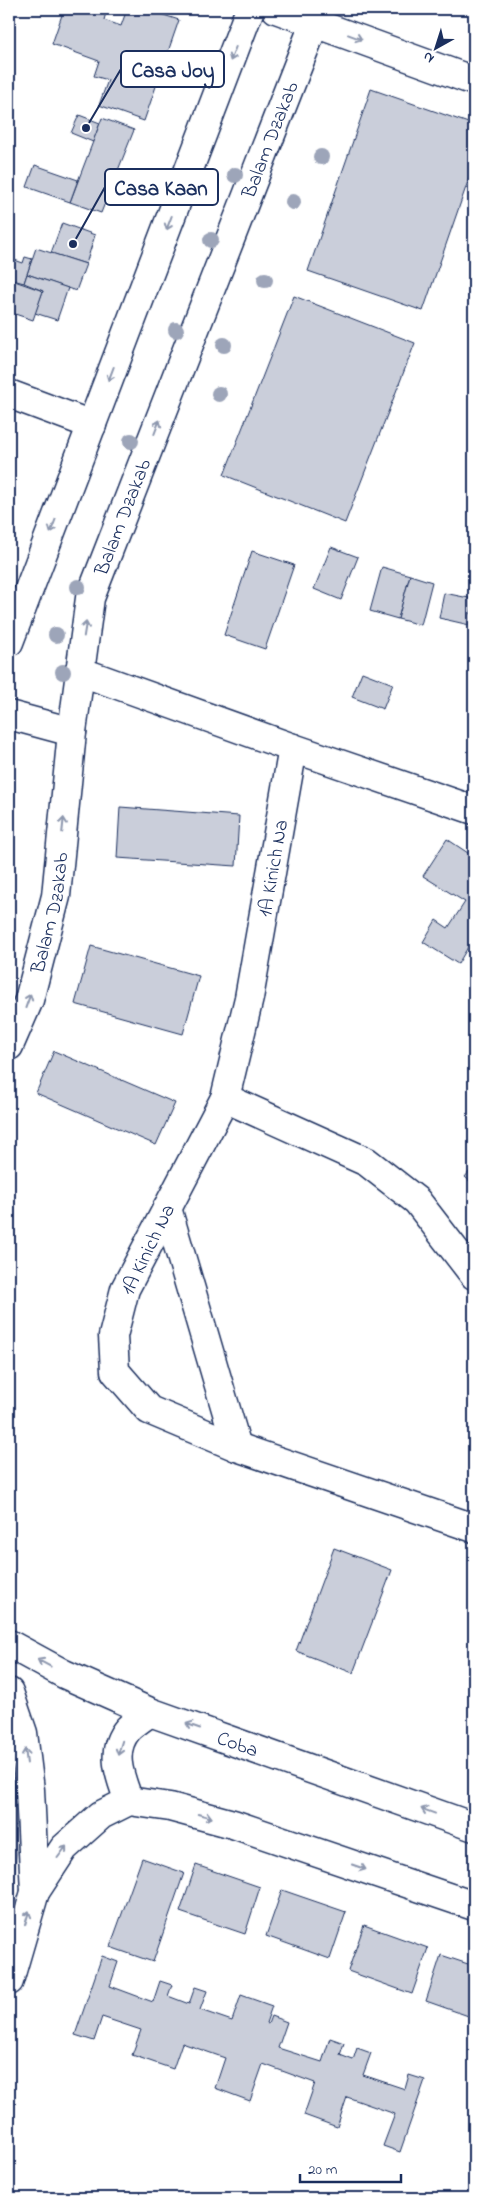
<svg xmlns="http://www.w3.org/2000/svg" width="483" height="2207" viewBox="0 0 483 2207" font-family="'Indie Flower',sans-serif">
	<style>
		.green { fill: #dee1e7; stroke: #7c88a2 }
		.building { fill: #caceda; stroke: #1b2f5e }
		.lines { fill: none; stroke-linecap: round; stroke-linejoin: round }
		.minor-casing { stroke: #1b2f5e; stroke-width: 31 }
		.tertiary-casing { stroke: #1b2f5e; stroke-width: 31 }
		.minor { stroke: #fff; stroke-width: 28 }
		.tertiary { stroke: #fff; stroke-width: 28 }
		.tree { fill: #9da5b9 }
		.oneway { stroke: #8d97ae }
		.labels { text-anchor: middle; stroke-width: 4.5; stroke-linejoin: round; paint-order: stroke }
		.street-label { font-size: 20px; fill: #1b2f5e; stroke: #fff }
		.leader { fill: none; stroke: #1b2f5e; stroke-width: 2 }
		.callout-dot { fill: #1b2f5e; stroke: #fff; stroke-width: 2 }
		.callout { fill: #fff; stroke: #1b2f5e; stroke-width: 2 }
		.callout-label { font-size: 21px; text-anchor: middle; font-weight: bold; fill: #1b2f5e }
	</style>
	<rect width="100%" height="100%" fill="#fff"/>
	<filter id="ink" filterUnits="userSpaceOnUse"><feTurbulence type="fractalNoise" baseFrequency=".02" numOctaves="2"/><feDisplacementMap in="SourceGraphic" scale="10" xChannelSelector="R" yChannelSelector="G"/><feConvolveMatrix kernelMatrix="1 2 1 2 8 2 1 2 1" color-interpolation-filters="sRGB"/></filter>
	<g filter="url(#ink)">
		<!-- green -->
		<polygon class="green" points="9,1764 19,1824 14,1884 9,1912"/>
		<!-- building -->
		<g class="building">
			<polygon points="64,9 107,9 104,20 121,26 127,9 145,9 179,20 144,121 99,105 108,80 94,76 99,61 52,44"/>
			<polygon points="371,89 474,125 474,164 423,311 308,271"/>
			<polygon points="79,115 100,123 93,142 71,133"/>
			<polygon points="102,118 134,130 101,213 70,202"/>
			<polygon points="35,165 78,180 70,202 27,187"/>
			<polygon points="62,223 95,235 86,264 51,253"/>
			<polygon points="36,248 86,264 76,291 27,274"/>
			<polygon points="25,257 32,259 24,283 9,279 9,282 9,258 23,263"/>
			<polygon points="27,274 68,288 57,320 35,313 43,291 24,283"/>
			<polygon points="9,279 43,291 33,320 9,312"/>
			<polygon points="294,296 415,343 345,523 224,475"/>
			<polygon points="331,547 358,557 341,600 314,589"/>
			<polygon points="252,551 294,565 265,649 224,635"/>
			<polygon points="382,567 410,575 398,619 370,611"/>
			<polygon points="410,575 432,582 421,625 398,619"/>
			<polygon points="444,593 474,599 471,614 474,615 474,626 439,618"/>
			<polygon points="362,672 393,684 383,709 352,697"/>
			<polygon points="120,807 239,816 236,866 117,858"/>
			<polygon points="447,839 474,857 474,937 458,964 423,942 436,920 448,928 465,902 423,876"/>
			<polygon points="91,946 199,976 183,1034 75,1004"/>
			<polygon points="54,1051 175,1103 156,1145 36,1093"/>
			<polygon points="474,1166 474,1185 465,1177"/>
			<polygon points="334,1548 392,1570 353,1673 296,1651"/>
			<polygon points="142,1858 184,1873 153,1962 110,1947"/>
			<polygon points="196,1865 260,1887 245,1934 180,1912"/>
			<polygon points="282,1890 346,1912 330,1959 266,1936"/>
			<polygon points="364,1925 428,1948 412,1994 348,1971"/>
			<polygon points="441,1955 474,1966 474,2018 426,2001"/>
			<polygon points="102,1956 118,1962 110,1986 153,2002 160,1981 172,1985 168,1996 189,2004 195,1987 207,1991 200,2010 232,2021 241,1995 272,2006 266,2023 268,2024 271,2016 287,2022 278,2048 322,2062 330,2038 344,2043 340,2055 353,2060 357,2048 371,2053 363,2075 405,2089 409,2075 425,2080 400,2152 383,2146 395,2114 347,2097 337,2127 304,2115 315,2083 263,2064 250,2101 215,2088 225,2058 182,2043 173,2069 132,2055 141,2030 102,2017 94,2041 75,2035"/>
		</g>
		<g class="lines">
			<!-- minor casing -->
			<g class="minor-casing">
				<g id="minor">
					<polyline points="9,394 92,425"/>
					<polyline points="9,642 250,9"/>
					<polyline points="79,671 293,748 474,810"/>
					<polyline points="9,715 72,732"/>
					<polyline points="293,748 249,998 225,1098 125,1289 113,1336 115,1371 149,1410 237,1447 474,1528"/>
					<path id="s1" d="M9 1046 29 1000 56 896 72 732 90 598 320 9"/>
					<polyline points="225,1098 367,1162 417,1201 474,1275"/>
					<polyline points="167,1208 237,1447"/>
					<path id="s2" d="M9 1644 64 1674 150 1712 474 1827"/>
					<polyline points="9,1692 23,1733 30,1790 35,1892 9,1981"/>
					<path d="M129 1801C120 1777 109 1751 128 1729 134 1723 143 1717 150 1712"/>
					<polyline points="35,1892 64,1848 101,1815 129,1801 170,1807 233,1824 474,1906"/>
				</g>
			</g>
			<!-- tertiary casing -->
			<g class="tertiary-casing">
				<polyline id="tertiary" points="276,9 474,81"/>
			</g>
			<!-- minor -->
			<use href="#minor" class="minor"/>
			<!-- tertiary -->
			<use href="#tertiary" class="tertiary"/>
		</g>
		<!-- trees -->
		<g class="tree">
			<circle cx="321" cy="157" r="8"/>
			<circle cx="235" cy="175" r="8"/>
			<circle cx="293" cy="202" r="8"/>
			<circle cx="211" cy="240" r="8"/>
			<circle cx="265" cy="280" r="8"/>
			<circle cx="176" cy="330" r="8"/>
			<circle cx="224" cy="345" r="8"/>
			<circle cx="219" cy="394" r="8"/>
			<circle cx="131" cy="441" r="8"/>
			<circle cx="78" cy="587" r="8"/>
			<circle cx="56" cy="635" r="8"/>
			<circle cx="63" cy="672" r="8"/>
		</g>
		<!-- one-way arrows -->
		<defs><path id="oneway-shaft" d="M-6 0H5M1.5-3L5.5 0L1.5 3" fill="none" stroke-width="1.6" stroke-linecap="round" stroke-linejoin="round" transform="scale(1.25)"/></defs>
		<g class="oneway">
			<use href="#oneway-shaft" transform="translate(355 37) rotate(20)"/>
			<use href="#oneway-shaft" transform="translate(233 54) rotate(111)"/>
			<use href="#oneway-shaft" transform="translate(169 223) rotate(111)"/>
			<use href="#oneway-shaft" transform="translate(111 374) rotate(111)"/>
			<use href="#oneway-shaft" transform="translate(157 427) rotate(-69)"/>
			<use href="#oneway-shaft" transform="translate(53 526) rotate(111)"/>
			<use href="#oneway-shaft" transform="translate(85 629) rotate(-81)"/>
			<use href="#oneway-shaft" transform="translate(63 825) rotate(-84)"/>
			<use href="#oneway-shaft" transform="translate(28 1001) rotate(-70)"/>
			<use href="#oneway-shaft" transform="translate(44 1663) rotate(-152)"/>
			<use href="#oneway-shaft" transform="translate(193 1726) rotate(-161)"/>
			<use href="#oneway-shaft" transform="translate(120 1748) rotate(107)"/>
			<use href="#oneway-shaft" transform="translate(26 1756) rotate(-97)"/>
			<use href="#oneway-shaft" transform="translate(428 1811) rotate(-160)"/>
			<use href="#oneway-shaft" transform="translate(205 1816) rotate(15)"/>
			<use href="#oneway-shaft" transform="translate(62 1852) rotate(-53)"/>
			<use href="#oneway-shaft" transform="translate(359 1867) rotate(19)"/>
			<use href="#oneway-shaft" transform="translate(27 1918) rotate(-74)"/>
		</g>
	</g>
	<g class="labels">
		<!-- street labels -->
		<g class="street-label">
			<text dy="7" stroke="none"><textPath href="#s1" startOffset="950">Balam Dzakab</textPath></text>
			<text dy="7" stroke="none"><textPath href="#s1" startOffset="545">Balam Dzakab</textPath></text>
			<text transform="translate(272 868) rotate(-80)" y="7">1A Kinich Na</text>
			<text dy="7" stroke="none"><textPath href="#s1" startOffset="140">Balam Dzakab</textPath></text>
			<text transform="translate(147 1249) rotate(-64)" y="7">1A Kinich Na</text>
			<text dy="7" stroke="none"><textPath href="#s2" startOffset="250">Coba</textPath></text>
		</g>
	</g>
	<!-- callouts -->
	<path class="leader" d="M86 128L121 69M73 244L105 187"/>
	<g class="callout-dot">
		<circle cx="86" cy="128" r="5"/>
		<circle cx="73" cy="244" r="5"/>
	</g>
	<g class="callout">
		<rect x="121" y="51" width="103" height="36" rx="5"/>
		<rect x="105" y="169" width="113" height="36" rx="5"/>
	</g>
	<g class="callout-label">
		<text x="173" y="77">Casa Joy</text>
		<text x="161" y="195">Casa Kaan</text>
	</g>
	<!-- margin -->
	<rect width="483" height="2207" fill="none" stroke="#fff" stroke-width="30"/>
	<rect x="15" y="15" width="453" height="2177" fill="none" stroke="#1b2f5e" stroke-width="2" filter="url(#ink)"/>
	<!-- north arrow -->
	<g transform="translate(436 48) rotate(219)" stroke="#ffffff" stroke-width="4" paint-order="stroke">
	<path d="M0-4L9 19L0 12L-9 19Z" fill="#1b2f5e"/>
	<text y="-8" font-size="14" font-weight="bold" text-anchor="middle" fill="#1b2f5e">N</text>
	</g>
	<!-- scale -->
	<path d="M300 2174v8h101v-8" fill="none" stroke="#1b2f5e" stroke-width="2.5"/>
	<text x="308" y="2174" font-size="15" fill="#1b2f5e" stroke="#ffffff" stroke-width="4" paint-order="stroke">20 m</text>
</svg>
